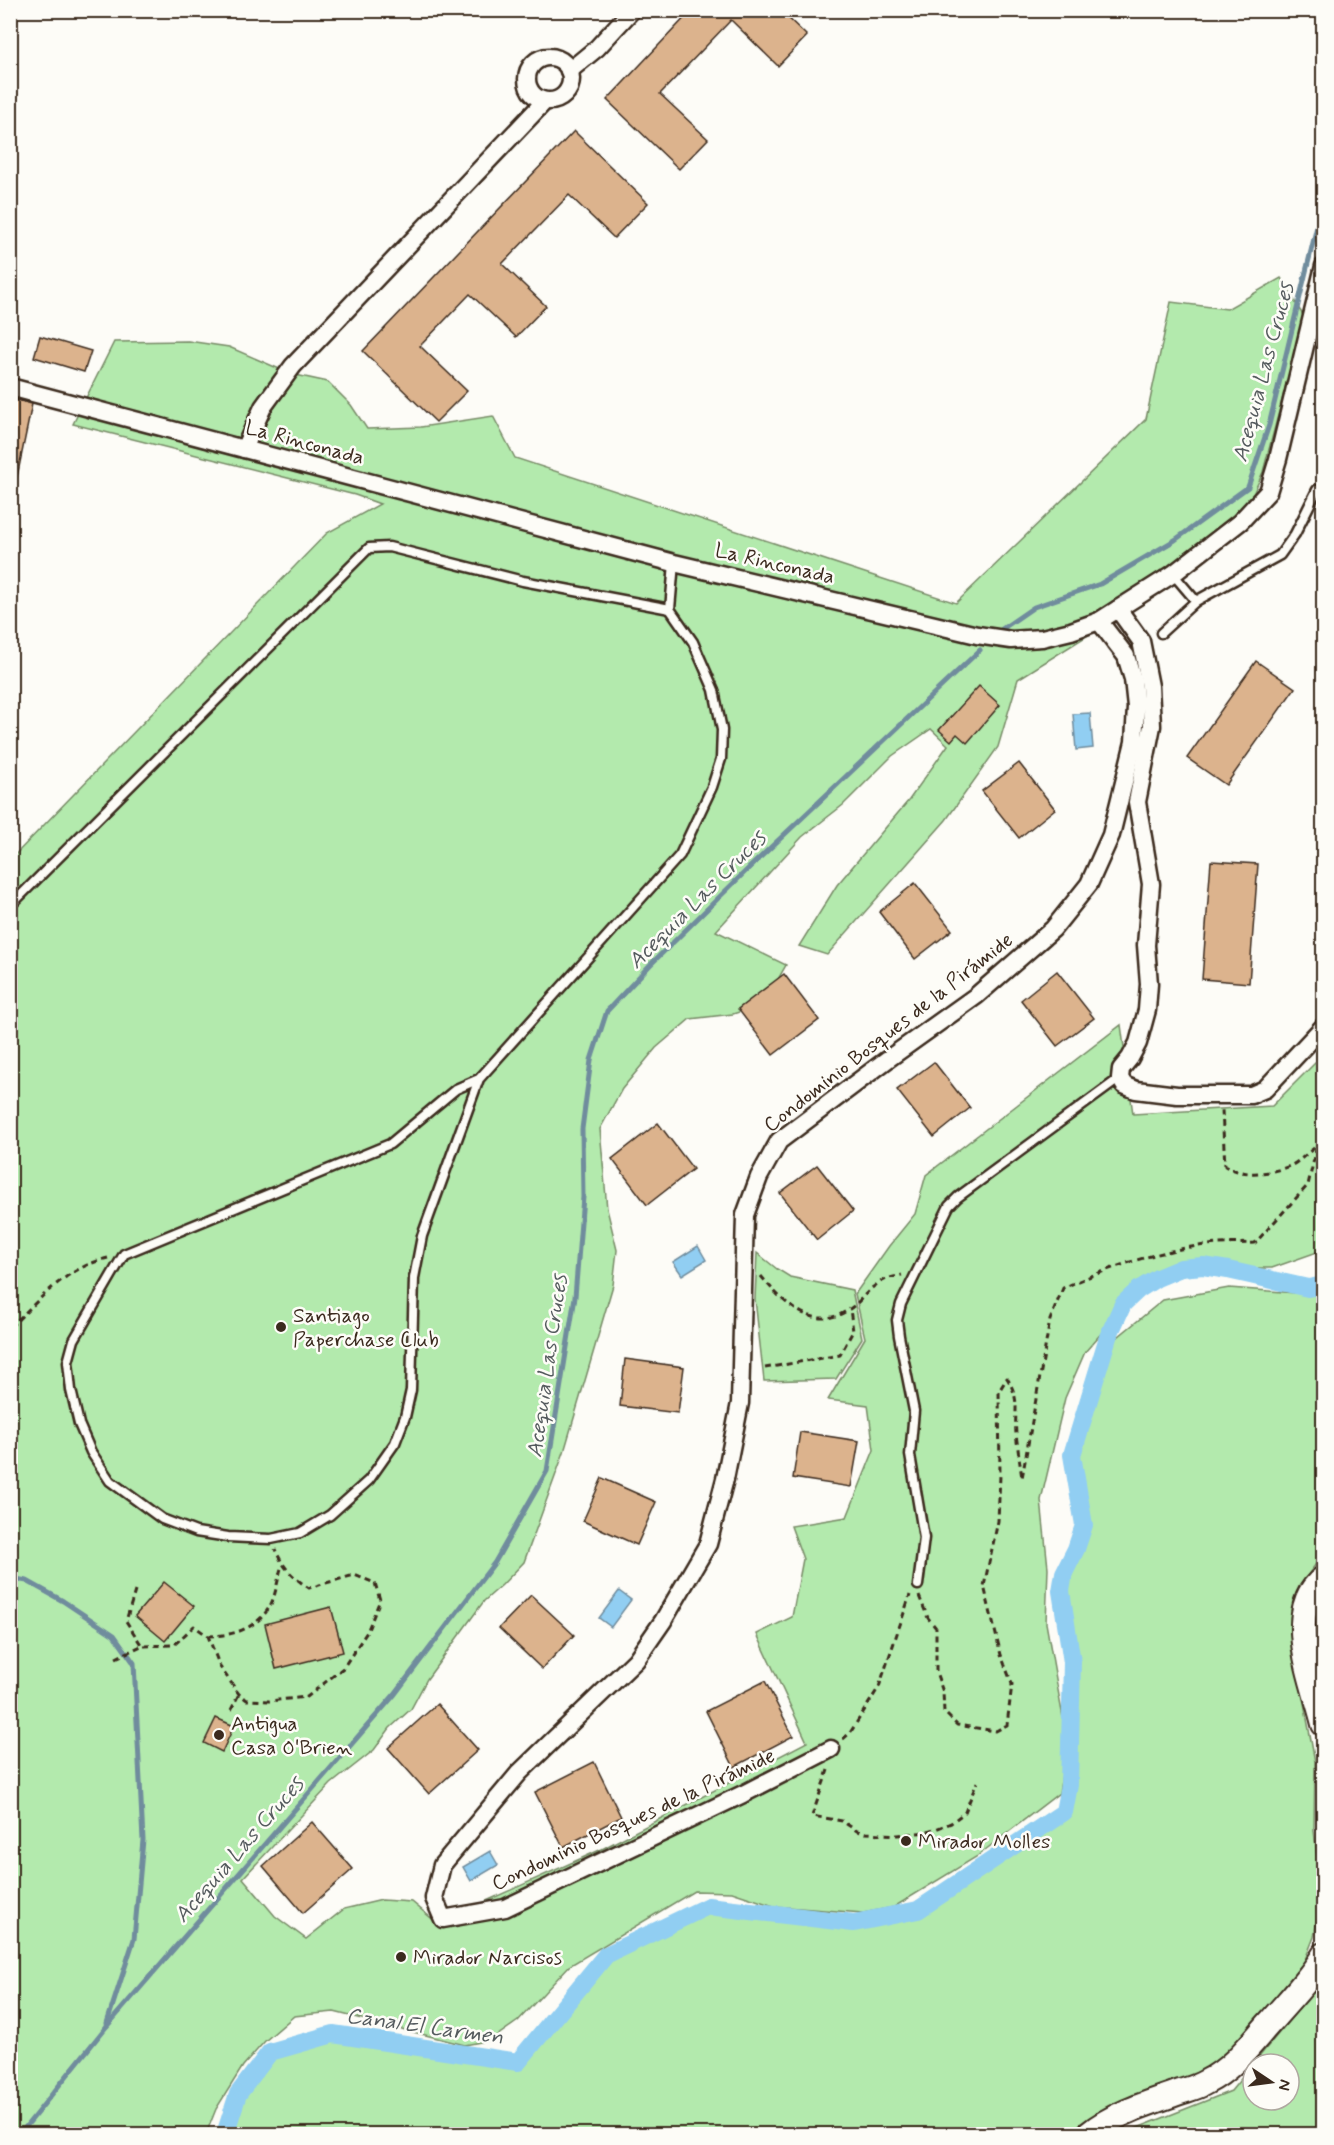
<svg xmlns="http://www.w3.org/2000/svg" width="1334" height="2145" viewBox="0 0 1334 2145" font-family="Mynerve,sans-serif">
	<style>
		.green { fill: #b3eaad; stroke: #778a66; stroke-width: 1.5 }
		.water { fill: #91cef2; stroke: #6f8c9d; stroke-width: 1.5 }
		.lines { fill: none; stroke-linecap: round; stroke-linejoin: round }
		.stream { stroke: #6f8c9d; stroke-width: 5 }
		.canal { stroke: #91cef2; stroke-width: 18 }
		.building { fill: #dcb38d; stroke: #3b2a1e; stroke-width: 1.5 }
		.lane-casing { stroke: #3b2a1e; stroke-width: 13 }
		.street-casing { stroke: #3b2a1e; stroke-width: 21 }
		.secondary-casing { stroke: #3b2a1e; stroke-width: 28 }
		.path { stroke: #3b2a1e; stroke-width: 3; stroke-dasharray: 6 4.5; stroke-linecap: butt }
		.lane { stroke: #fdfcf7; stroke-width: 8 }
		.street { stroke: #fdfcf7; stroke-width: 16 }
		.secondary { stroke: #fdfcf7; stroke-width: 24 }
		.poi-dot { fill: #3b2a1e; stroke: #fdfcf7; stroke-width: 2 }
		.labels { text-anchor: middle; stroke-width: 5; stroke-linejoin: round; paint-order: stroke }
		.street-label { font-size: 21px; fill: #3b2a1e; stroke: #fdfcf7 }
		.poi-label { font-size: 21px; fill: #3b2a1e; stroke: #fdfcf7; text-anchor: start }
		.water-label { font-size: 22px; font-style: italic; fill: #555b5e; stroke: #fdfcf7 }
	</style>
	<rect width="100%" height="100%" fill="#fdfcf7"/>
	<filter id="ink" filterUnits="userSpaceOnUse"><feTurbulence type="fractalNoise" baseFrequency=".0167" numOctaves="2"/><feDisplacementMap in="SourceGraphic" scale="12" xChannelSelector="R" yChannelSelector="G"/><feConvolveMatrix kernelMatrix="1 2 1 2 8 2 1 2 1" color-interpolation-filters="sRGB"/></filter>
	<g filter="url(#ink)">
		<!-- green -->
		<g class="green">
			<polygon points="1281,278 1304,317 1263,472 1239,525 1191,571 1018,679 998,747 946,820 827,955 799,946 837,885 909,800 948,745 931,729 892,756 843,805 802,837 716,931 786,965 764,1004 733,1014 690,1019 656,1048 622,1089 600,1129 607,1209 617,1250 613,1285 564,1452 524,1562 502,1585 484,1601 427,1679 411,1709 390,1728 374,1750 331,1784 243,1878 275,1916 306,1939 344,1909 382,1900 412,1902 442,1927 482,1903 602,1849 807,1742 757,1634 792,1617 803,1559 791,1526 847,1517 874,1450 868,1405 828,1400 865,1338 855,1294 889,1246 915,1214 926,1175 1121,1025 1133,1114 1272,1106 1323,1055 1323,1250 1272,1268 1238,1268 1223,1264 1158,1283 1118,1314 1085,1352 1065,1398 1041,1500 1048,1568 1046,1623 1063,1718 1064,1762 1059,1793 976,1857 894,1907 863,1913 774,1906 732,1892 694,1891 569,1966 518,2021 491,2040 465,2045 334,2012 294,2016 265,2041 243,2066 216,2109 206,2134 11,2134 11,859 327,533 380,504 355,495 73,424 114,342 188,341 229,347 291,374 328,382 351,405 367,429 421,427 493,416 515,458 956,603 1146,419 1171,302 1227,309"/>
			<polygon points="757,1253 777,1269 790,1277 852,1290 862,1338 836,1379 764,1381 755,1299"/>
			<polygon points="1323,1286 1323,1556 1321,1557 1304,1580 1292,1617 1291,1633 1315,1762 1314,1830 1321,1897 1314,1937 1304,1962 1226,2056 1191,2078 1083,2124 1075,2134 231,2134 243,2097 273,2057 333,2040 520,2068 609,1960 708,1912 854,1929 920,1915 1069,1815 1075,1785 1078,1664 1061,1605 1078,1522 1071,1479 1080,1439 1113,1341 1163,1300 1229,1288 1309,1294"/>
			<polygon points="1323,1980 1323,2134 1122,2134 1231,2091 1253,2064 1253,2100 1289,2100 1289,2064 1253,2064"/>
		</g>
		<!-- water -->
		<g class="water">
			<polygon points="1090,713 1093,748 1076,750 1073,714"/>
			<polygon points="698,1246 706,1260 682,1275 673,1262"/>
			<polygon points="619,1591 631,1600 611,1627 599,1618"/>
			<polygon points="490,1851 498,1865 471,1881 463,1867"/>
		</g>
		<g class="lines">
			<!-- stream -->
			<g class="stream">
				<polyline points="1002,629 1034,607 1100,584 1175,540 1248,487 1269,425 1324,197"/>
				<polyline points="10,1578 27,1581 63,1601 114,1635 134,1663 143,1840 134,1939 107,2023"/>
				<polyline points="20,2134 106,2027 395,1694 495,1562 547,1471 575,1297 583,1197 582,1129 591,1060 607,1011 650,965 750,867 980,650"/>
			</g>
			<!-- canal -->
			<polyline class="canal" points="225,2134 238,2094 270,2052 333,2034 518,2062 606,1955 708,1906 854,1923 918,1910 1064,1812 1069,1785 1072,1662 1061,1591 1064,1573 1076,1549 1084,1525 1072,1455 1108,1337 1123,1304 1138,1290 1157,1278 1181,1268 1203,1266 1228,1270 1308,1288 1324,1285"/>
		</g>
		<!-- building -->
		<g class="building">
			<polygon points="692,10 780,10 807,36 778,66 731,20 660,94 708,139 679,169 607,100"/>
			<polygon points="574,131 648,203 614,238 569,195 502,264 546,306 516,337 470,294 420,346 467,391 436,422 363,351"/>
			<polygon points="40,336 91,351 84,372 34,357"/>
			<polygon points="13,399 32,404 17,477 10,477 10,411"/>
			<polygon points="1256,661 1295,688 1226,785 1187,758"/>
			<polygon points="979,686 1000,705 967,743 957,734 951,741 939,730"/>
			<polygon points="1019,763 1055,809 1019,838 982,791"/>
			<polygon points="1211,861 1258,864 1249,983 1202,979"/>
			<polygon points="915,883 952,930 915,959 879,912"/>
			<polygon points="1057,971 1094,1018 1057,1046 1021,1000"/>
			<polygon points="784,974 819,1020 773,1055 738,1009"/>
			<polygon points="934,1062 970,1108 934,1137 897,1090"/>
			<polygon points="658,1123 693,1169 647,1205 612,1159"/>
			<polygon points="817,1165 853,1211 817,1240 780,1193"/>
			<polygon points="625,1359 684,1367 678,1413 620,1406"/>
			<polygon points="800,1432 859,1441 851,1487 793,1478"/>
			<polygon points="602,1478 656,1502 637,1545 583,1521"/>
			<polygon points="164,1582 194,1606 165,1641 135,1616"/>
			<polygon points="531,1595 574,1635 542,1669 499,1628"/>
			<polygon points="331,1607 343,1652 276,1669 265,1624"/>
			<polygon points="765,1681 793,1736 734,1767 706,1711"/>
			<polygon points="437,1704 478,1750 429,1794 388,1748"/>
			<polygon points="216,1718 234,1726 222,1752 204,1743"/>
			<polygon points="594,1762 621,1817 563,1847 535,1792"/>
			<polygon points="312,1822 353,1869 303,1913 263,1866"/>
		</g>
		<g class="lines">
			<!-- lane casing -->
			<g class="lane-casing">
				<g id="lane">
					<polyline points="1173,574 1196,601"/>
					<polyline points="1161,633 1196,601 1280,555 1295,534 1317,490"/>
					<polyline points="10,906 369,548 389,547 523,581 670,609"/>
					<polyline points="479,1079 456,1089 390,1144 124,1254 74,1340 68,1362 71,1390 79,1424 91,1452 110,1481 162,1519 196,1532 228,1537 271,1539 300,1533 330,1515 369,1480 395,1443 405,1417 411,1390 414,1278 422,1236 479,1079 680,855 712,787 721,759 722,730 714,690 693,642 670,609 674,563"/>
					<polyline points="918,1585 924,1538 910,1455 914,1411 899,1336 897,1320 901,1304 949,1206 958,1197 1120,1078"/>
				</g>
			</g>
			<!-- street casing -->
			<g class="street-casing">
				<g id="street">
					<circle cx="549" cy="79" r="22"/>
					<polyline points="569,71 597,48 632,10"/>
					<polyline points="10,387 674,563 977,635 1011,640 1042,638 1071,631 1099,621 1173,574 1240,522 1268,492 1278,459 1324,266"/>
					<polyline points="244,449 263,407 293,366 545,101"/>
					<polyline points="1118,609 1141,641 1150,686 1152,726 1137,802 1151,884 1146,945 1149,984 1147,1010 1138,1043 1130,1058 1121,1069 1120,1078 1124,1085 1136,1090 1177,1095 1251,1095 1265,1089 1324,1026"/>
					<polyline points="831,1749 743,1794 505,1908 443,1919 434,1898 442,1865 519,1773 636,1660 663,1621 708,1544 725,1479 740,1403 745,1215 759,1177 779,1141 888,1059 976,996 1053,929 1089,884 1111,835 1134,742 1136,707 1133,679 1126,656 1099,621"/>
				</g>
			</g>
			<!-- secondary casing -->
			<g class="secondary-casing">
				<g id="secondary">
					<path d="M1324 1578C1282 1610 1314 1682 1324 1724"/>
					<path d="M1089 2134C1115 2113 1149 2103 1180 2092 1189 2089 1198 2087 1206 2082 1234 2068 1252 2042 1272 2020 1290 1999 1310 1979 1324 1955"/>
				</g>
			</g>
			<!-- path -->
			<g class="path">
				<path d="M761 1276C782 1302 813 1333 848 1310 859 1304 865 1292 876 1285 883 1279 893 1277 902 1275"/>
				<path d="M10 1327C43 1297 64 1269 108 1258"/>
				<polyline points="765,1368 840,1355 853,1331 850,1309"/>
				<path d="M135 1591 126 1621 142 1646 174 1645 194 1626 208 1636 220 1667 239 1694 247 1700 269 1701 307 1697 343 1668 367 1632 380 1600 375 1583 354 1575 309 1588C292 1577 283 1567 275 1549"/>
				<path d="M919 1596 928 1618 936 1628V1672L943 1692 944 1712 957 1725 996 1731 1007 1725 1012 1684 1001 1655 984 1586 998 1521 1000 1475 999 1391 1007 1378C1021 1401 1014 1411 1016 1434 1018 1449 1020 1464 1022 1478L1050 1320 1063 1288C1105 1269 1162 1249 1208 1245 1224 1243 1239 1244 1255 1243L1308 1185 1317 1146C1308 1152 1299 1162 1290 1166 1269 1174 1244 1177 1225 1166L1222 1110"/>
				<path d="M208 1636C232 1636 257 1629 270 1606 276 1595 278 1577 282 1565"/>
				<polyline points="116,1658 141,1646"/>
				<polyline points="231,1710 239,1694"/>
				<polyline points="843,1739 850,1733 879,1687 910,1595"/>
				<polyline points="828,1770 812,1816 842,1821 857,1831 866,1833 898,1835 928,1832 951,1823 965,1812 977,1782"/>
			</g>
			<!-- lane -->
			<use href="#lane" class="lane"/>
			<!-- street -->
			<use href="#street" class="street"/>
			<!-- secondary -->
			<use href="#secondary" class="secondary"/>
		</g>
	</g>
	<!-- markers -->
	<g class="poi-dot">
		<circle cx="281" cy="1327" r="6"/>
		<circle cx="219" cy="1735" r="6"/>
		<circle cx="906" cy="1841" r="6"/>
		<circle cx="401" cy="1957" r="6"/>
	</g>
	<g class="labels">
		<!-- street labels -->
		<g class="street-label">
			<text transform="translate(305 442) rotate(15)" y="7">La Rinconada</text>
			<text transform="translate(775 563) rotate(13)" y="7">La Rinconada</text>
			<text transform="translate(888 1032) rotate(-38)" y="7">Condominio Bosques de la Pirámide</text>
			<text transform="translate(633 1819) rotate(-25)" y="7">Condominio Bosques de la Pirámide</text>
		</g>
		<!-- poi labels -->
		<g class="poi-label">
			<text x="293" y="1322">Santiago<tspan x="293" dy="24">Paperchase Club</tspan></text>
			<text x="231" y="1730">Antigua<tspan x="231" dy="24">Casa O'Brien</tspan></text>
			<text x="918" y="1848">Mirador Molles</text>
			<text x="413" y="1964">Mirador Narcisos</text>
		</g>
		<!-- water labels -->
		<g class="water-label">
			<text transform="translate(1262 372) rotate(-75)" y="8">Acequia Las Cruces</text>
			<text transform="translate(696 899) rotate(-45)" y="8">Acequia Las Cruces</text>
			<text transform="translate(546 1366) rotate(-82)" y="8">Acequia Las Cruces</text>
			<text transform="translate(238 1849) rotate(-49)" y="8">Acequia Las Cruces</text>
			<text transform="translate(425 2025) rotate(8)" y="8">Canal El Carmen</text>
		</g>
	</g>
	<!-- margin -->
	<rect width="1334" height="2145" fill="none" stroke="#fdfcf7" stroke-width="36"/>
	<rect x="18" y="18" width="1298" height="2109" fill="none" stroke="#3b2a1e" stroke-width="2" filter="url(#ink)"/>
	<!-- north arrow -->
	<g transform="translate(1271 2082) rotate(103)"><circle r="28" fill="#fdfcf7" stroke="#afa8a0" stroke-width="1.5"/>
	<path d="M0-4.5L10 22L0 15L-10 22Z" fill="#3b2a1e"/>
	<text y="-9" font-size="16" font-weight="bold" text-anchor="middle" fill="#3b2a1e">N</text>
	</g>
</svg>
